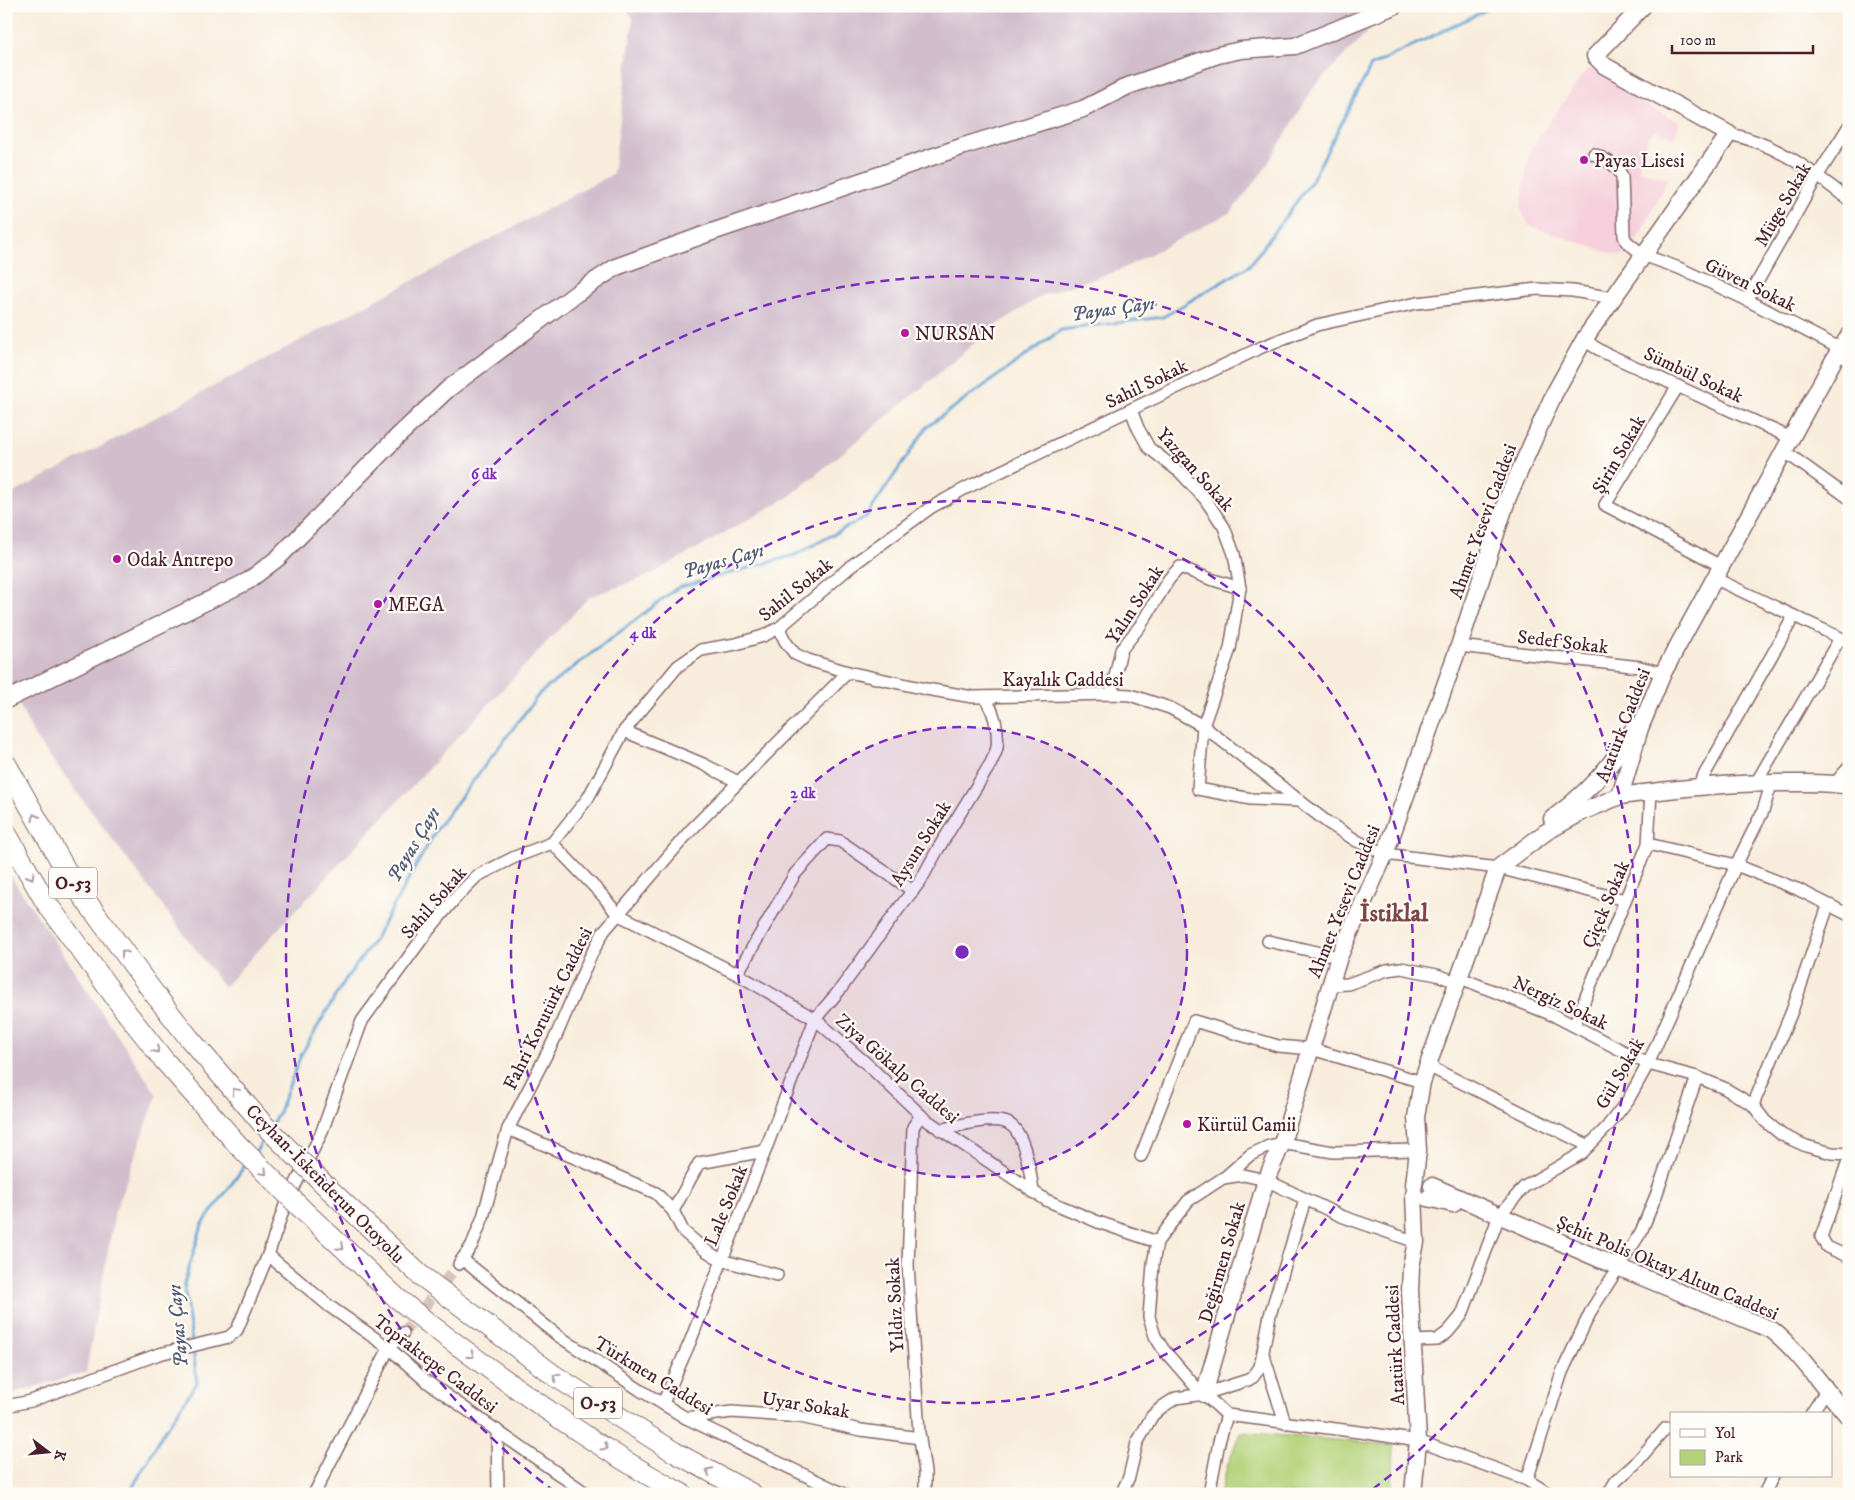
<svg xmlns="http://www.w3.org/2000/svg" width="1855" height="1500" viewBox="0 0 1855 1500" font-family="'IM FELL DW Pica',serif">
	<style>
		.built { fill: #f5cfdb }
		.industrial { fill: #d1bdcc }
		.green { fill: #b4d279; stroke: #7f7852 }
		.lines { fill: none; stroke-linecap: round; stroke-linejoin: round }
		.stream { stroke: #5ea1d2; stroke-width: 3 }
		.street-tunnel { stroke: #d5c4b9; stroke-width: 11; stroke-dasharray: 11 5.5; stroke-linecap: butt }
		.street-casing { stroke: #876769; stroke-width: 14 }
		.secondary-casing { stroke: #876769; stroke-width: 19 }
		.highway-casing { stroke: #876769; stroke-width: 22 }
		.street { stroke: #fff; stroke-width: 11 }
		.secondary { stroke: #fff; stroke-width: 16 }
		.highway { stroke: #fff; stroke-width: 20 }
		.highway-bridge-casing { stroke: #876769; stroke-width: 22; stroke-linecap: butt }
		.highway-bridge { stroke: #fff; stroke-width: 20 }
		.oneway { stroke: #ae9aa0 }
		.ring { fill: none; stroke: #7b2cbf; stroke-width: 2.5; stroke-dasharray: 9 6 }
		.poi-dot { fill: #b5179e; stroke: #fdfcf7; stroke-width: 2 }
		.labels { text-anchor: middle; stroke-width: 4.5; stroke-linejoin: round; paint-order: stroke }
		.shield { fill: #fdfcf7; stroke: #806168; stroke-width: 1 }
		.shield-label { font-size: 18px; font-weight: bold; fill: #4a1f2b }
		.poi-label { font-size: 19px; fill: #4a1f2b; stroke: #fdfcf7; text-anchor: start }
		.street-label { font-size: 19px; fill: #4a1f2b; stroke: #fdfcf7 }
		.water-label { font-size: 20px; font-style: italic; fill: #535a76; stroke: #fdfcf7 }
		.district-label { font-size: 24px; font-weight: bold; fill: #7f4546; stroke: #fdfcf7 }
		.centre { fill: #7b2cbf; stroke: #fdfcf7; stroke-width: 2.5 }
		.ring-label { font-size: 15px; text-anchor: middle; font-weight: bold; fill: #7b2cbf; stroke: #fdfcf7; stroke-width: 4.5; stroke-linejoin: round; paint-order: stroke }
	</style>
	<rect width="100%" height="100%" fill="#fdfcf7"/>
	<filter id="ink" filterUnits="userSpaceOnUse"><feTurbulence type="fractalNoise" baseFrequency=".02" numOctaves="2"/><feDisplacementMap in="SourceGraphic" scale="10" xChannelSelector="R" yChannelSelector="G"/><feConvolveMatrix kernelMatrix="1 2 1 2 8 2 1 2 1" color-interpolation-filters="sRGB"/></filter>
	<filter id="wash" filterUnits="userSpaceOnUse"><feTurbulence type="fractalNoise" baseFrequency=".0096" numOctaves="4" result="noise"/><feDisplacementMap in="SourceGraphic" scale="20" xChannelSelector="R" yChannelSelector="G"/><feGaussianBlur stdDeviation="1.12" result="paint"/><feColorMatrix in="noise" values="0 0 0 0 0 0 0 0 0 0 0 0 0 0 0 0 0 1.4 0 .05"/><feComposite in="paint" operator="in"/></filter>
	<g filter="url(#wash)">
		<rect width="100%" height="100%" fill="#f8eddc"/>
		<!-- built -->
		<polygon class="built" points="1587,69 1596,70 1624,86 1639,101 1679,122 1675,139 1655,130 1648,138 1638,170 1668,179 1634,246 1621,256 1601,250 1528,225 1521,207 1529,151"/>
		<!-- industrial -->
		<g class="industrial">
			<polygon points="625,6 1392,6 1314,87 1264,170 1231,212 1120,270 1043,295 992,328 925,385 790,496 648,576 589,597 224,987 35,737 6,678 6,497 613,174 633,19"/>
			<polygon points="6,869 157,1095 115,1212 86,1372 6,1395"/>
		</g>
		<!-- green -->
		<polygon class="green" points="1240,1432 1394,1445 1392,1494 1220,1494 1227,1467"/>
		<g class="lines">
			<!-- stream -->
			<g class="stream">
				<polyline points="273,1123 279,1112 301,1055 345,980 373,942 438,827 540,693 677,588 795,555 866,517 927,427 1061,330 1163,317 1249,266 1311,182 1371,66 1494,6"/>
				<polyline points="255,1153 265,1137"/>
				<polyline points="192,1343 184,1284 202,1225 246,1164"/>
				<polyline points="129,1494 163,1433 197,1383 193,1349"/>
			</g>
		</g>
	</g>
	<g filter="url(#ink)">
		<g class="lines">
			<!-- street-tunnel -->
			<polyline class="street-tunnel" points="403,1333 459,1264"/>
			<!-- street casing -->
			<g class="street-casing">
				<g id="street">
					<path d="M1729 134C1776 143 1812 171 1849 200"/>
					<path d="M1594 154C1606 160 1616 164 1622 176L1624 236 1626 241 1643 255 1679 268 1747 300 1841 349"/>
					<polyline points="1747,300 1818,175 1849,126"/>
					<polyline points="1585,338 1593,346 1605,353 1791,438"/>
					<polyline points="1837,354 1849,360"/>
					<polyline points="1678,386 1605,505 1721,566"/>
					<polyline points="1131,410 1138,428 1149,448 1181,473 1205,499 1224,527 1234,554 1240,588 1230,649 1203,726 1198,789 1251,799 1300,801"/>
					<polyline points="1784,451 1849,498"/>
					<polyline points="1714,578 1849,642"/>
					<polyline points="779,628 785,641 795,654 808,660 848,672 926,689 973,697 1111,694 1130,695 1170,708 1203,726 1327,822 1357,841 1385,854 1498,868 1625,900"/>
					<polyline points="1459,646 1640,667 1663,673"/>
					<polyline points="1111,694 1121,650 1140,626 1169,579 1180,567 1210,579 1240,588"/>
					<polyline points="624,731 703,764 738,782"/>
					<polyline points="1756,783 1840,638"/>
					<polyline points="1835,783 1849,767"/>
					<polyline points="1698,786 1794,616"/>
					<polyline points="552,843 604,897 617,914 737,974 815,1019 868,1065 925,1119 1046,1200 1098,1222 1157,1242"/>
					<polyline points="1648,844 1736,865 1797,889 1849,915"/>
					<polyline points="1268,941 1339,957"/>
					<polyline points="737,974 795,874 827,839 840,841 913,891"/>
					<polyline points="1458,977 1555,1016 1648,1064 1697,1077 1724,1088 1753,1105 1765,1121 1782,1135 1806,1146 1832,1153 1849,1154"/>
					<polyline points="1330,985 1348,984 1387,970 1401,968 1437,975 1457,982"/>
					<polyline points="1574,1026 1648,844 1651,792"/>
					<polyline points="1428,1066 1589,1146"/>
					<polyline points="1753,1105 1792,1011 1828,906"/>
					<polyline points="921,1115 913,1127 908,1265 919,1433 925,1472 925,1494"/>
					<polyline points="508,1129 656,1193 673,1211"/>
					<path d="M940 1130C955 1126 1000 1114 1012 1126 1025 1137 1031 1175 1033 1192"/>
					<polyline points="765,1151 699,1163 673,1211 683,1231 705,1250 721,1260 777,1275"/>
					<polyline points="1141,1156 1194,1021 1278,1046 1312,1049 1422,1082"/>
					<polyline points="1849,1158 1821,1237 1827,1247 1849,1257"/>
					<polyline points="1224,1178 1250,1155 1269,1146 1282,1143 1333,1152 1418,1150"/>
					<polyline points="1416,1242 1341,1216 1266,1180 1243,1175 1223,1178 1188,1201 1157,1242 1153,1264 1149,1317 1155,1336 1163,1349 1194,1385 1227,1415 1367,1433 1418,1441 1527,1480 1549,1494"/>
					<polyline points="268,1255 329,1306 389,1348 426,1381 587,1494"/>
					<polyline points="462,1259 557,1335 640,1390 686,1418 844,1494"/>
					<polyline points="459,1264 472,1245 483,1217 508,1129 556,1036 590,957 604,931 689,832 848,672"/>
					<polyline points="1414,1341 1437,1340 1448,1332 1462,1315 1499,1216 1524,1187 1582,1153 1607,1127 1628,1100 1648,1064 1736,865 1763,811 1772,782"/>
					<polyline points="1264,1356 1285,1423"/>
					<path d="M663 1403 690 1342 765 1151 815 1019 839 991 900 907 921 880 938 849 991 763C993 758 996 753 997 747 999 730 994 710 984 697"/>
					<polyline points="6,1406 31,1401 159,1354 229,1337 237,1330 268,1255 285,1205 321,1134 362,1021 427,932 458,895 477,876 515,857 552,843 588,798 624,731 678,666 701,650 736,644 763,636 779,628 851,566 930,508 966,488 1262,347 1317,325 1417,303 1537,289 1573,291 1613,298"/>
					<polyline points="1811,1414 1826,1391"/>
					<polyline points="686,1418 732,1412 800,1417 861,1430 920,1438"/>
					<polyline points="497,1430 498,1494"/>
					<polyline points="1527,1480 1562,1372 1592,1309 1641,1232 1657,1193 1697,1077"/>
					<polyline points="314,1494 389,1348 403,1333"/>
					<polyline points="1121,1494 1129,1477 1137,1443 1152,1416 1162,1407 1176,1398 1204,1394 1248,1380 1253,1377 1260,1367 1270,1315 1305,1200"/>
					<polyline points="1209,1494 1219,1442 1227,1415"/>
					<polyline points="1608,1494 1616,1481 1635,1464 1666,1428"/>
					<polyline points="1764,1494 1773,1476"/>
				</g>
			</g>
			<!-- secondary casing -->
			<g class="secondary-casing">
				<g id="secondary">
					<polyline points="6,700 248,581 278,558 397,437 448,389 577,293 616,267 709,233 964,146 1083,109 1128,86 1218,55 1241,50 1295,46 1394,6"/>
					<path d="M1620 796C1677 788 1734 782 1792 783 1811 783 1830 782 1849 786"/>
					<path d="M1552 819C1586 794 1615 764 1635 726"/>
					<polyline points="1414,1185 1418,1150 1416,1117 1422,1082 1498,868 1546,832 1584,811 1620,796 1640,728 1663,673 1837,354 1849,336"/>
					<path d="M1432 1186 1620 1268 1772 1330C1802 1354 1823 1389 1849 1417"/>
					<polyline points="1428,1198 1453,1204"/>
					<polyline points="1204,1394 1266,1180 1282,1143 1339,957 1385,854 1459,646 1508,497 1554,394 1585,338 1729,134 1605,66 1595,56 1643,6"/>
					<polyline points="1413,1494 1418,1441 1410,1291 1411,1267 1416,1242 1414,1194"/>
				</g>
			</g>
			<!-- highway casing -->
			<g class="highway-casing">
				<g id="highway">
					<polyline points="6,764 73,883 153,992"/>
					<polyline points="6,833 45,901 126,1012"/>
					<polyline points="329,1189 419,1274"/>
					<polyline points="306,1213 398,1299"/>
					<polyline points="452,1299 555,1376 674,1452 752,1494"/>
					<path d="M432 1326C512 1386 594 1446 682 1494"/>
				</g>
			</g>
			<!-- street -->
			<use href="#street" class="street"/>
			<!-- secondary -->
			<use href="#secondary" class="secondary"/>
			<!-- highway -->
			<use href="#highway" class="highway"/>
			<!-- highway-bridge casing -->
			<g class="highway-bridge-casing">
				<g id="highway-bridge">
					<polyline points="153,992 189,1038 262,1123 329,1189"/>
					<polyline points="126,1012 163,1059 238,1145 306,1213"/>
					<polyline points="419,1274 452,1299"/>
					<polyline points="398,1299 432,1326"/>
				</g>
			</g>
			<!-- highway-bridge -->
			<use href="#highway-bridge" class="highway-bridge"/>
		</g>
		<!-- one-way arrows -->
		<defs><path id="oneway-chevron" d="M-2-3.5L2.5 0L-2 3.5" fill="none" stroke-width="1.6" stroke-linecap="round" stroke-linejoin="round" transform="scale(1.25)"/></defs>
		<g class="oneway">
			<use href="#oneway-chevron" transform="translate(35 817) rotate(-120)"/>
			<use href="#oneway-chevron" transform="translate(31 876) rotate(60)"/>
			<use href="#oneway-chevron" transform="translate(124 953) rotate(-126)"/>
			<use href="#oneway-chevron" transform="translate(156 1050) rotate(52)"/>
			<use href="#oneway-chevron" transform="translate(235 1091) rotate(-131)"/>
			<use href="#oneway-chevron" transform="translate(264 1172) rotate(45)"/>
			<use href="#oneway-chevron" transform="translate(341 1247) rotate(43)"/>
			<use href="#oneway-chevron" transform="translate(471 1355) rotate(37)"/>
			<use href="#oneway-chevron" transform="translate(556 1377) rotate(-146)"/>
			<use href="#oneway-chevron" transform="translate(605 1447) rotate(32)"/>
			<use href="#oneway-chevron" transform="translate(709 1471) rotate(-152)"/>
		</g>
	</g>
	<!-- distance rings -->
	<circle cx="962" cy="952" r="225" fill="#7b2cbf" fill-opacity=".12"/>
	<g class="ring">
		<circle cx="962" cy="952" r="225"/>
		<circle cx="962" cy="952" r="451"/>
		<path d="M555 1492A676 676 0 1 1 1369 1492"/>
	</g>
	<!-- markers -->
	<g class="poi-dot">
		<circle cx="1584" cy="160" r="5"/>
		<circle cx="905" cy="333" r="5"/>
		<circle cx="117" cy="559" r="5"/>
		<circle cx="378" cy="604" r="5"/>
		<circle cx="1187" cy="1124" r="5"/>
	</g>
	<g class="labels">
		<!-- shield labels -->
		<g class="shield">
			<rect x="49" y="867.5" width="48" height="31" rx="4"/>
			<rect x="574" y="1387.5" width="48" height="31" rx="4"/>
		</g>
		<g class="shield-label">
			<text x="73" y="889">O-53</text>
			<text x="598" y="1409">O-53</text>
		</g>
		<!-- poi labels -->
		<g class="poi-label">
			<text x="1594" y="167">Payas Lisesi</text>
			<text x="915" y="340">NURSAN</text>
			<text x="127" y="566">Odak Antrepo</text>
			<text x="388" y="611">MEGA</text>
			<text x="1197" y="1131">Kürtül Camii</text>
		</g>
		<!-- street labels -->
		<g class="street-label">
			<text transform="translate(1782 204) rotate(-60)" y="7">Müge Sokak</text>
			<text transform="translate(1751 284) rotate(26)" y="7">Güven Sokak</text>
			<text transform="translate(1694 374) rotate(25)" y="7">Sümbül Sokak</text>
			<text transform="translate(1146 383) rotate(-26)" y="7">Sahil Sokak</text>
			<text transform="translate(1618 454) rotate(-60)" y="7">Şirin Sokak</text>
			<text transform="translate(1196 469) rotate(48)" y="7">Yazgan Sokak</text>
			<text transform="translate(1482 521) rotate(-70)" y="7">Ahmet Yesevi Caddesi</text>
			<text transform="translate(795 589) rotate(-39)" y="7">Sahil Sokak</text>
			<text transform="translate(1134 604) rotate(-57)" y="7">Yalın Sokak</text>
			<text transform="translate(1563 641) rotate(7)" y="7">Sedef Sokak</text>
			<text x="1063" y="686">Kayalık Caddesi</text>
			<text transform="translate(1622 725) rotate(-69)" y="7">Atatürk Caddesi</text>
			<text transform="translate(920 843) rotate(-58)" y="7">Aysun Sokak</text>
			<text transform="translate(1343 901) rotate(-68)" y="7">Ahmet Yesevi Caddesi</text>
			<text transform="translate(433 902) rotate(-49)" y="7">Sahil Sokak</text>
			<text transform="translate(1605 904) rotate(-67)" y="7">Çiçek Sokak</text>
			<text transform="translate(1561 1002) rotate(25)" y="7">Nergiz Sokak</text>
			<text transform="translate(547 1008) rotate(-64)" y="7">Fahri Korutürk Caddesi</text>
			<text transform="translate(898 1068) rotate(41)" y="7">Ziya Gökalp Caddesi</text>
			<text transform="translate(1619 1073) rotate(-60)" y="7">Gül Sokak</text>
			<text transform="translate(326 1183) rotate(45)" y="7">Ceyhan-İskenderun Otoyolu</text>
			<text transform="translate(725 1205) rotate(-68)" y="7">Lale Sokak</text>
			<text transform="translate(1221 1262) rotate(-74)" y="7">Değirmen Sokak</text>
			<text transform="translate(1668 1267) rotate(23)" y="7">Şehit Polis Oktay Altun Caddesi</text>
			<text transform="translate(894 1305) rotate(-93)" y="7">Yıldız Sokak</text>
			<text transform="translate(1394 1345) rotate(-93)" y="7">Atatürk Caddesi</text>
			<text transform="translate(436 1363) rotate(37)" y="7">Topraktepe Caddesi</text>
			<text transform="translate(654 1375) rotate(31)" y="7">Türkmen Caddesi</text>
			<text transform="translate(806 1404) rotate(9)" y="7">Uyar Sokak</text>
		</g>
		<!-- water labels -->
		<g class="water-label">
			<text transform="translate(1113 308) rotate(-8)" y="7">Payas Çayı</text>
			<text transform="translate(723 560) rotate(-16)" y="7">Payas Çayı</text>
			<text transform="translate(413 844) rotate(-59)" y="7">Payas Çayı</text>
			<text transform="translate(177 1326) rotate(-95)" y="7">Payas Çayı</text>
		</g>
		<!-- district labels -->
		<g class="district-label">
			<text x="1394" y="921">İstiklal</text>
		</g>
	</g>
	<circle cx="962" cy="952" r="8" class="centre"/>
	<g class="ring-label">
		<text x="484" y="479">6 dk</text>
		<text x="643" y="638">4 dk</text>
		<text x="803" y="798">2 dk</text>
	</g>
	<!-- margin -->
	<rect width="1855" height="1500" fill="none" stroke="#fdfcf7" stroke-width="25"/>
	<!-- legend -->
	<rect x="1670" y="1412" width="162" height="65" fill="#fdfcf7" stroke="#b5a4a5"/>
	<rect x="1680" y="1429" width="25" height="8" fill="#ffffff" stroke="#b5a4a5"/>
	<text x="1715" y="1438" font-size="15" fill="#4a1f2b">Yol</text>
	<rect x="1680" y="1450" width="25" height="15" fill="#b4d279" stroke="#b5a4a5"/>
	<text x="1715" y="1462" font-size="15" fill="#4a1f2b">Park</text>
	<!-- north arrow -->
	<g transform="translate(48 1452) rotate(106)" stroke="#fdfcf7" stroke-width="4" paint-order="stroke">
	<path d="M0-4L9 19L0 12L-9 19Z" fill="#4a1f2b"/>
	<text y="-8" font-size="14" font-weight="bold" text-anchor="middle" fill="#4a1f2b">K</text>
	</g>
	<!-- scale -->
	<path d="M1672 45v8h141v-8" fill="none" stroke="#4a1f2b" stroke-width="2.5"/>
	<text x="1680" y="45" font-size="15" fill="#4a1f2b" stroke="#fdfcf7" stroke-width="4" paint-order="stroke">100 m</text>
</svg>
